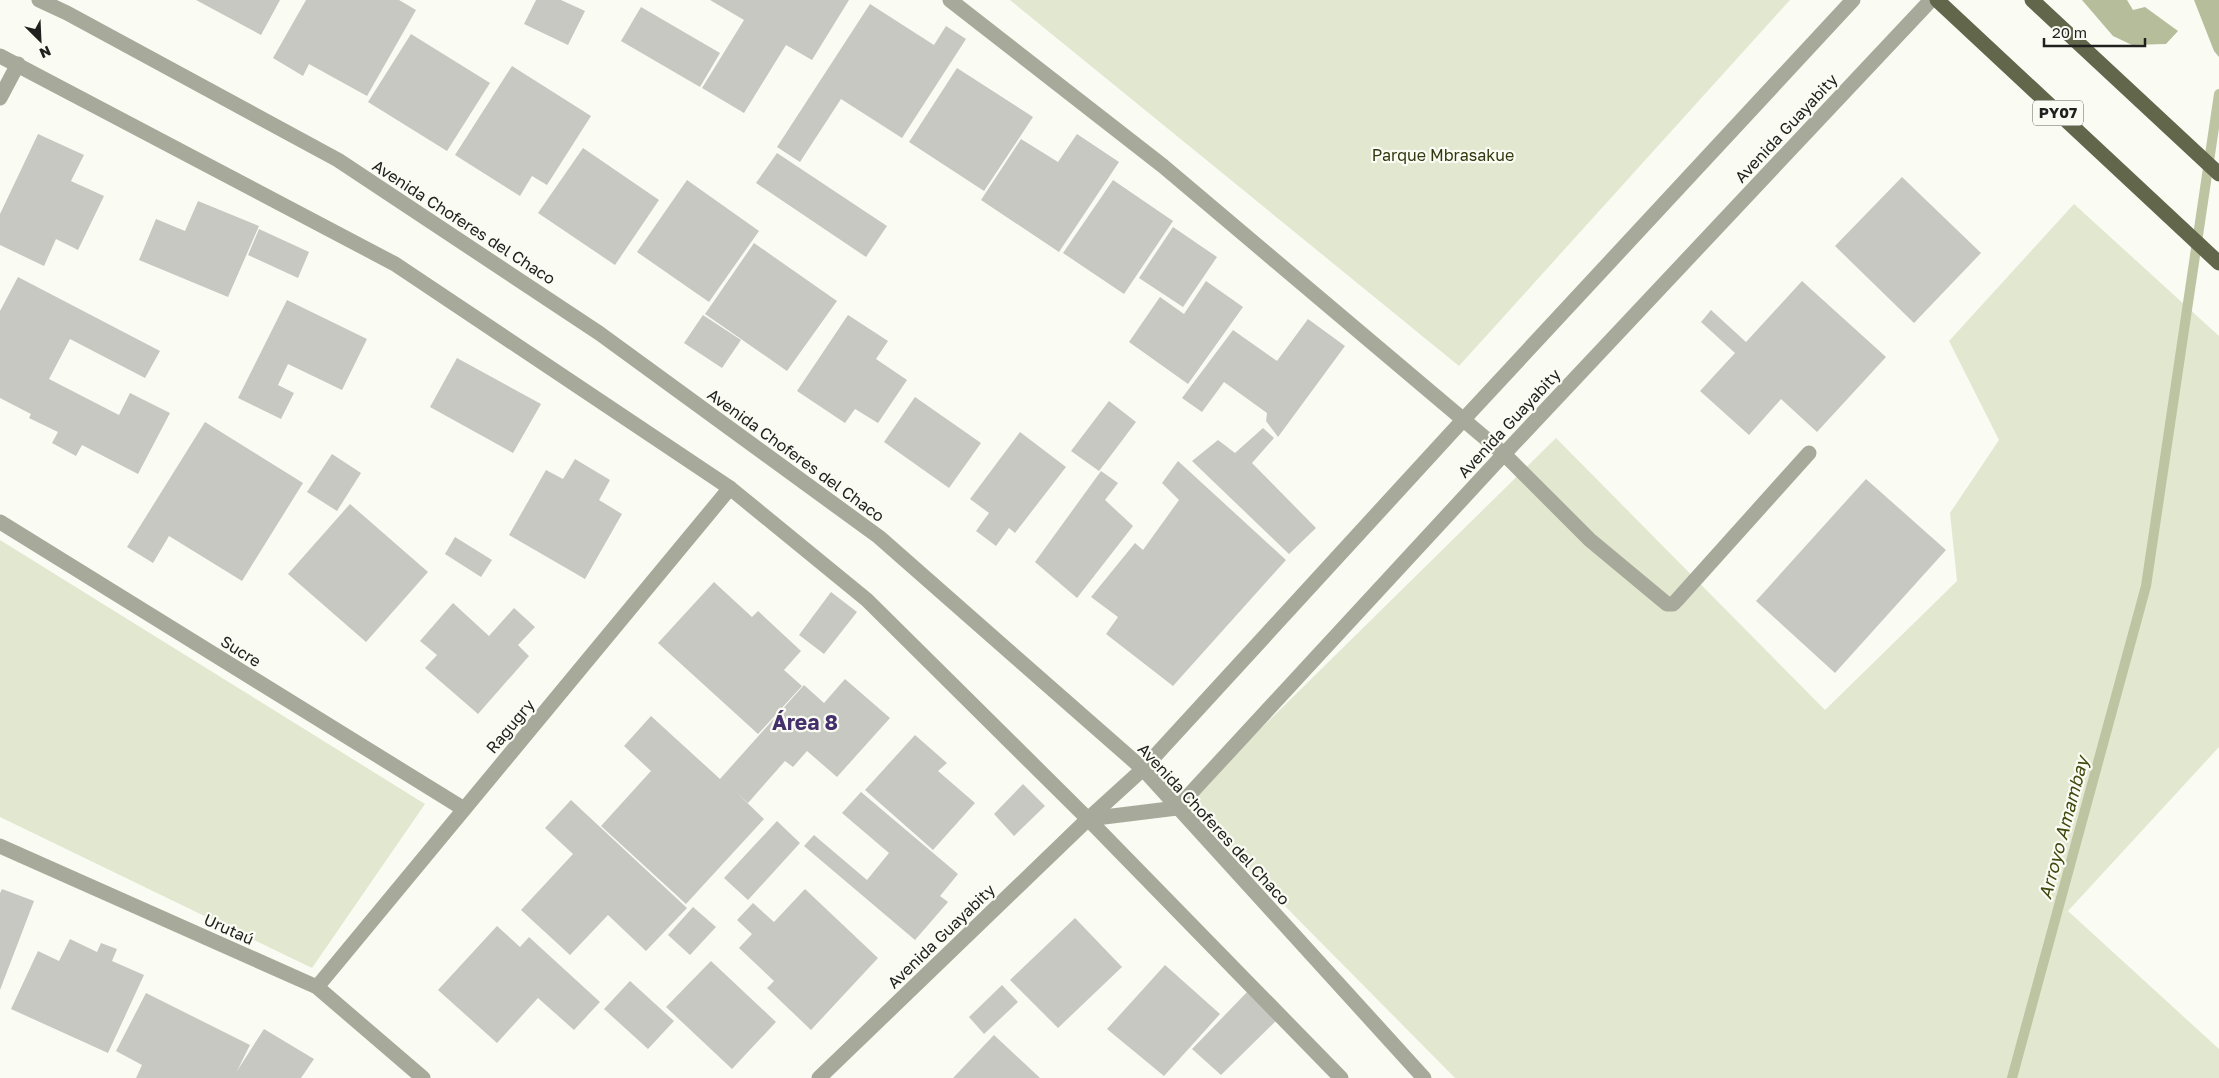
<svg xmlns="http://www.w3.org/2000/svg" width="2219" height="1078" viewBox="0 0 2219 1078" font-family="'Golos Text',sans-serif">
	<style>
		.green { fill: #e2e7cf }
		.forest { fill: #b6bd9a }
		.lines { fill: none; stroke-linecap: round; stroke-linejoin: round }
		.stream { stroke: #bdc4a1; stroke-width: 10 }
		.building { fill: #c6c8c1 }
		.minor { stroke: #a7aa9b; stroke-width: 15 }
		.major { stroke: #62674c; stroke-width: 15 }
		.labels { text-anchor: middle; stroke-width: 4.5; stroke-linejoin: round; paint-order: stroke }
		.shield { fill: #fafcf4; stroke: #61635e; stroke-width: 1 }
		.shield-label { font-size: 15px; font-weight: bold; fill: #20211e }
		.street-label { font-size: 16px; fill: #20211e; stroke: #fafcf4 }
		.park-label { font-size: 16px; fill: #32380d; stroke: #fafcf4 }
		.water-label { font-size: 18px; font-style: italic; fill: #42490f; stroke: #fafcf4 }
		.district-label { font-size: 21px; font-weight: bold; fill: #44306b; stroke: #fafcf4 }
	</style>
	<rect width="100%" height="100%" fill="#fafcf4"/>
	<!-- green -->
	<g class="green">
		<polygon points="1010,0 1790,0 1459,366"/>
		<polygon points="2074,204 2219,336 2219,747 2068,911 2219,1049 2219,1078 1455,1078 1184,804 1556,438 1825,710 1957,581 1950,513 1999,440 1949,341"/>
		<polygon points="0,540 425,804 312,968 0,817"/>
	</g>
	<!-- forest -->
	<g class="forest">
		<polygon points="2082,0 2127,0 2133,10 2145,7 2178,31 2166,44 2132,45 2113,36"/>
		<polygon points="2194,0 2219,0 2219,57 2214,51"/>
	</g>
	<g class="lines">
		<!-- stream -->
		<polyline class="stream" points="2012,1078 2146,586 2219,94"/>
	</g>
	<!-- building -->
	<g class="building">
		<polygon points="196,0 280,0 261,35"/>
		<polygon points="306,0 399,0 416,10 367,96 309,64 303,76 273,58"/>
		<polygon points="536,0 561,0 585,11 568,45 524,24"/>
		<polygon points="710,0 849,0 812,60 786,45 744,113 702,88 744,20"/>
		<polygon points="870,4 934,45 946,26 966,39 902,138 841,99 800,162 777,147"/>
		<polygon points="641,7 720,53 700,87 621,41"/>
		<polygon points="411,34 490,83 447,151 368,102"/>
		<polygon points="512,66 591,116 547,185 532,176 520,196 455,155"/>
		<polygon points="957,68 1033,117 984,191 909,142"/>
		<polygon points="38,134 84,155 71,181 104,196 78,250 56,239 44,266 0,245 0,214"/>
		<polygon points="1077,134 1119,162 1059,252 981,200 1021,139 1058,162"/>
		<polygon points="583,148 659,200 615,265 538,213"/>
		<polygon points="777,153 887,226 866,257 756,183"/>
		<polygon points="1902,177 1981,253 1914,323 1835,246"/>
		<polygon points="687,180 759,231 709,302 637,252"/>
		<polygon points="1113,180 1173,221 1124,294 1063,253"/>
		<polygon points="198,201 259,226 228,297 139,260 156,219 185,231"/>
		<polygon points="1173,227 1217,257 1183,307 1139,278"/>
		<polygon points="259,229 309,252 298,278 248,255"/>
		<polygon points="754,243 837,301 787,371 705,314"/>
		<polygon points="18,277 160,351 145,378 70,339 49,379 119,415 130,393 170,413 138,474 82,445 76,456 52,443 58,432 29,418 31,414 0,398 0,311"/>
		<polygon points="1206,281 1243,307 1188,384 1129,342 1160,297 1184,314"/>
		<polygon points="1802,281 1886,357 1817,432 1781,399 1749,435 1700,391 1735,353 1701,322 1711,310 1746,342"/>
		<polygon points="287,300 367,339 342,390 288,364 278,385 294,393 281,419 238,398"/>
		<polygon points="703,315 741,340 722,368 684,343"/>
		<polygon points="848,315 888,341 876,359 907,380 878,423 855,409 845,423 797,391"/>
		<polygon points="1308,319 1345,346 1278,437 1266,421 1267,413 1224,382 1202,412 1182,398 1233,330 1277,361"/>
		<polygon points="457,358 541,404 513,453 430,407"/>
		<polygon points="915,397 981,443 949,488 884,442"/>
		<polygon points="1109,401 1136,422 1099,471 1071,451"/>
		<polygon points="205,422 303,483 242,581 169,536 153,563 127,547"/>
		<polygon points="1263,428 1274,438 1252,463 1316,528 1289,554 1192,461 1218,440 1235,453"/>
		<polygon points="1020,432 1066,467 1015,533 1009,528 996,546 976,531 989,513 970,499"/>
		<polygon points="332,454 361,473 337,511 307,492"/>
		<polygon points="575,459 610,480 599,500 622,514 585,579 509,535 546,470 563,479"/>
		<polygon points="1178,461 1286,560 1173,686 1106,634 1118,617 1091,597 1135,543 1143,550 1179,500 1162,483"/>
		<polygon points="1101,471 1118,483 1105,500 1133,526 1077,598 1035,562"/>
		<polygon points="1866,479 1946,550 1835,673 1756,601"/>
		<polygon points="350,504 428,572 366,642 288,574"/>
		<polygon points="455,537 492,560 481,577 445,554"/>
		<polygon points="714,582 752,617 758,611 801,651 784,670 802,686 758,734 658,643"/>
		<polygon points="831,592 857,612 824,654 799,635"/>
		<polygon points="453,603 489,636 514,608 535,627 518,645 529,656 478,714 425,668 437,655 420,641"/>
		<polygon points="845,679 890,718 837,777 807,751 793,767 785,761 748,803 735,791 764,819 686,904 601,826 651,771 624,746 651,716 720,779 804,685 824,703"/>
		<polygon points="915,735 947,763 938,771 975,803 933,850 865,790"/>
		<polygon points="1023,784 1045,806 1014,836 994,814"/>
		<polygon points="861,792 958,874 940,896 948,902 915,940 804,846 814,835 867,880 889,853 842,813"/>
		<polygon points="571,800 687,908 646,951 608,915 570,955 521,910 573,854 545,828"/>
		<polygon points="777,821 800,843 748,900 724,878"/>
		<polygon points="2,889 34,901 0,990 0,893"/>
		<polygon points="805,889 878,958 811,1030 767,988 774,981 739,948 752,934 737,920 753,903 774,922"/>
		<polygon points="693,907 716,927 690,955 668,935"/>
		<polygon points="1075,918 1122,967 1058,1028 1010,980"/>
		<polygon points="497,926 520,947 529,937 600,1002 574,1030 538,998 497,1043 438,990"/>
		<polygon points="70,939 97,952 101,943 117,949 112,961 144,975 108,1053 11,1009 38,951 59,961"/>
		<polygon points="711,961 776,1022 732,1069 666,1007"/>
		<polygon points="1165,965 1220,1014 1164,1076 1107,1029"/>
		<polygon points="630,981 674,1021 648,1049 604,1009"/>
		<polygon points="1002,985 1018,1002 984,1034 969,1017"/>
		<polygon points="1251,988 1280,1017 1221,1075 1192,1049"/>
		<polygon points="146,993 250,1045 237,1071 264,1029 314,1059 301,1078 136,1078 142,1065 116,1051"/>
		<polygon points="994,1035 1040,1078 953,1078"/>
	</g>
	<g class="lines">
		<!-- minor -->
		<g class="minor">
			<polyline points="39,0 67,13 338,160 599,333 879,537 1143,769 1424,1078"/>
			<polyline points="950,0 1163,166 1504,454 1590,540 1667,604 1673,604 1677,600 1809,453"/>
			<polyline points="0,56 395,264 730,488 867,600 1088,819 1341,1078"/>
			<polyline points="0,98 18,64"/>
			<polyline points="0,522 464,809"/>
			<polyline points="1088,819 1177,808 1504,454 1931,0"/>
			<polyline points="0,846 317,987 423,1078"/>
			<polyline points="317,987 730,488"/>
			<polyline points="819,1078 1088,819 1143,769 1463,420 1853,0"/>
		</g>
		<!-- major -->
		<g class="major">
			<polyline points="1937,0 2219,263"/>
			<polyline points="2032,0 2219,174"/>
		</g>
	</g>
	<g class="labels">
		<!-- shield labels -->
		<rect class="shield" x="2033" y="100.5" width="50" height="25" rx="4"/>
		<g class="shield-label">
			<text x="2058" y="118">PY07</text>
		</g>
		<!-- street labels -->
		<g class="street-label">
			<text transform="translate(1786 128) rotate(-47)" y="6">Avenida Guayabity</text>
			<text transform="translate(464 222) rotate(33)" y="6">Avenida Choferes del Chaco</text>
			<text transform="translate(1509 423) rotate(-47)" y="6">Avenida Guayabity</text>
			<text transform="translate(796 455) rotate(36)" y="6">Avenida Choferes del Chaco</text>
			<text transform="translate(241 651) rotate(32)" y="6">Sucre</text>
			<text transform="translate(510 726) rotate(-50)" y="6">Ragugry</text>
			<text transform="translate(1214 824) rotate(47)" y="6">Avenida Choferes del Chaco</text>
			<text transform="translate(229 929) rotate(24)" y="6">Urutaú</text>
			<text transform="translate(941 936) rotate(-44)" y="6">Avenida Guayabity</text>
		</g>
		<!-- park labels -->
		<g class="park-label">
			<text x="1443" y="161">Parque Mbrasakue</text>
		</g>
		<!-- water labels -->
		<g class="water-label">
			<text transform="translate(2064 828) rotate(-75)" y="6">Arroyo Amambay</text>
		</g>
		<!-- district labels -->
		<g class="district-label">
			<text x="805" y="730">Área 8</text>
		</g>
	</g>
	<!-- north arrow -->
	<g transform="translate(40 40) rotate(156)" stroke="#fafcf4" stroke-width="4" paint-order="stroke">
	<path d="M0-4L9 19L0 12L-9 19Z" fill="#20211e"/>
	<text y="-8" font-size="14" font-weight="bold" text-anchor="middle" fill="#20211e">N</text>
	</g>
	<!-- scale -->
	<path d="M2044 38v8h101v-8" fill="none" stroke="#20211e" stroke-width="2.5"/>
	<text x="2052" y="38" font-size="15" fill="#20211e" stroke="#fafcf4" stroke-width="4" paint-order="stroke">20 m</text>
</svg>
